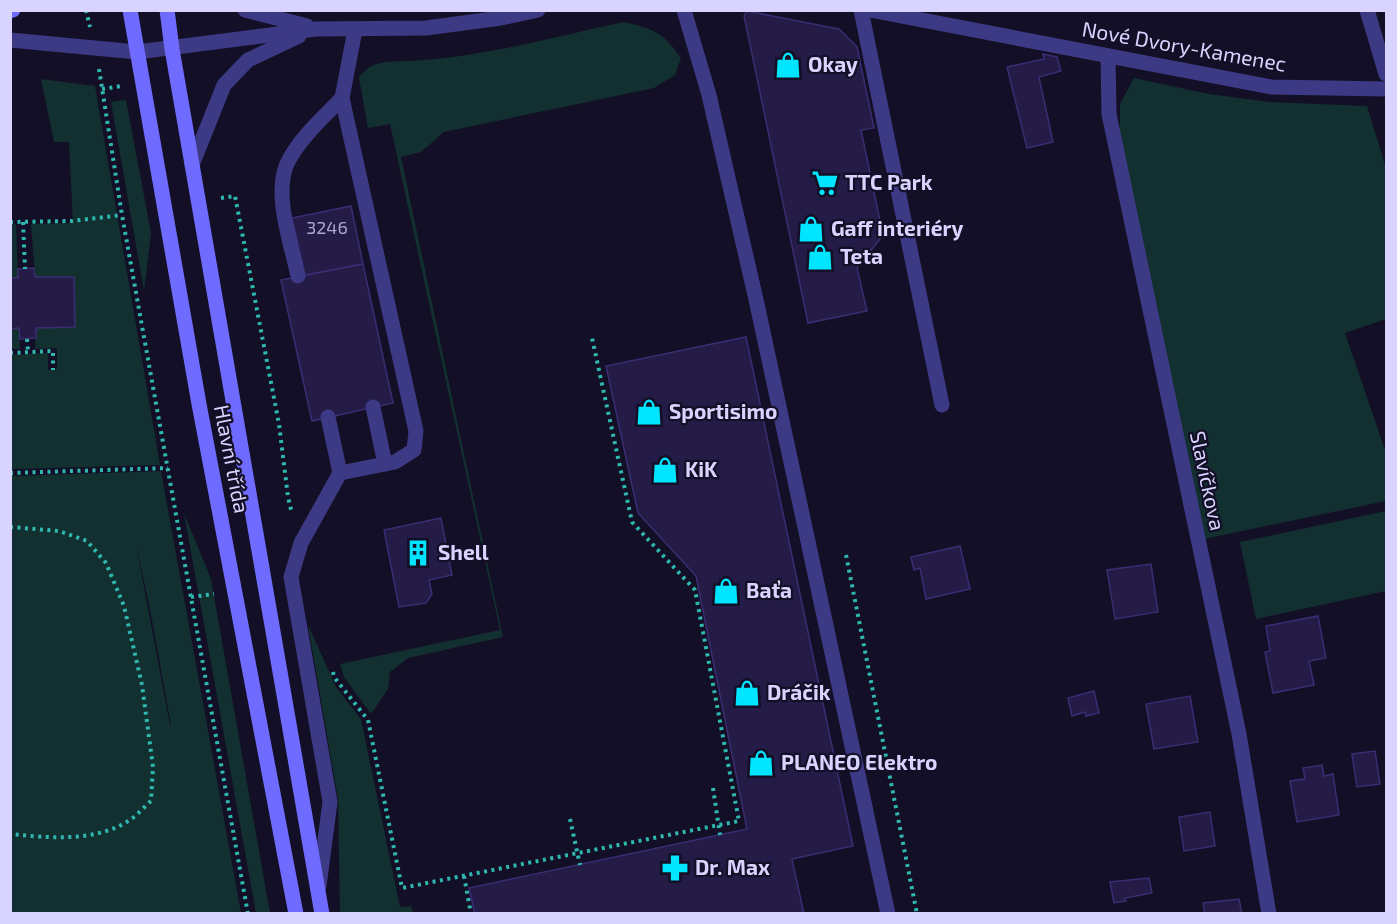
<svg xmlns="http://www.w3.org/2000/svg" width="1397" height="924" viewBox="0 0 1397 924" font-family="'Exo 2',sans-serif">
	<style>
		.green { fill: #12302f; fill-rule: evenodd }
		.building { fill: #241b47; stroke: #3b2d73; stroke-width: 1.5 }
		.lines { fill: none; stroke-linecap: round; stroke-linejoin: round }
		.path { stroke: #2fb8b0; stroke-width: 4; stroke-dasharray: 3 4.5; stroke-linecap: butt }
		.service { stroke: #3d3a85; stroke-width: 15 }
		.minor { stroke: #3d3a85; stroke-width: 15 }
		.secondary { stroke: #6f6bff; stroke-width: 15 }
		.labels { text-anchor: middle; stroke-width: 4.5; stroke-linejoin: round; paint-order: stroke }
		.number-label { font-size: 18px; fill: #aca6d1 }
		.street-label { font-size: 21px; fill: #d9d4ff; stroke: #130f26 }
		.poi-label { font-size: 21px; font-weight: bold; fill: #d9d4ff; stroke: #130f26; text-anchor: start }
	</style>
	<rect width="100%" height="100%" fill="#130f26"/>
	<!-- green -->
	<g class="green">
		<path d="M624 22C654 29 663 32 681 58L675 75 654 88 444 132 421 152 401 157 503 637 408 658 390 672 388 689 371 714 344 677 340 664 500 630 390 124 368 128 359 78C370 60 388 62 407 61 480 58 553 37 624 22Z"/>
		<polygon points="1134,78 1209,94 1270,102 1367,106 1386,168 1386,319 1345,333 1386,453 1386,501 1204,539 1120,133 1120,104"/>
		<path d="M41 79 95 86 160 465 13 469V476L161 471 241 913H11L10 355 48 353V370L57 369V348L35 349 36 328 75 326 74 277H35L31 224 73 223 69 142H54ZM136 545 150 609 171 725H170Z"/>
		<polygon points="126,100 151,233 144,291 111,102"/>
		<polygon points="16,224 18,278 11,278 10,225"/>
		<polygon points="19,328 20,349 11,349 10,329"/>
		<polygon points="1386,511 1386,591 1256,619 1240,542"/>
		<polygon points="184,513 211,579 270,913 256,913"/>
		<polygon points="308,625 336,687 361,719 400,907 411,906 413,913 340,913 338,799"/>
	</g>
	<!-- building -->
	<g class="building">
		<polygon points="747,11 839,29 857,47 874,128 861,130 883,235 857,268 867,311 808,323 744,16"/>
		<polygon points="1043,54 1057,57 1061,71 1039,77 1053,142 1027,148 1007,67 1044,59"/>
		<polygon points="351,206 363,264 305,275 292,218"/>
		<polygon points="363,264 393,403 312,421 281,280"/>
		<polygon points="34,268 35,277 74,277 75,327 36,328 36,338 20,339 19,328 10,329 10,278 18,278 18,269"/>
		<polygon points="746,337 853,846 792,859 804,914 475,914 469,888 747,829 696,576 638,513 606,366"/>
		<polygon points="441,518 452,575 429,580 432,594 426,603 399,607 384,530"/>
		<polygon points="960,546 970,589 926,599 920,568 914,570 911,557"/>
		<polygon points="1151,564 1158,612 1115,619 1107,570"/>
		<polygon points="1318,616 1326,658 1309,661 1314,685 1273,693 1265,652 1270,651 1266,626"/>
		<polygon points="1094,691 1099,713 1086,716 1085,712 1072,716 1068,698"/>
		<polygon points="1190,696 1198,742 1154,749 1146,704"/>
		<polygon points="1375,751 1380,784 1357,787 1352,754"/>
		<polygon points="1322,765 1324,776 1333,774 1339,815 1297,822 1290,781 1305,779 1303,768"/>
		<polygon points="1210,812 1215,846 1184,851 1179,817"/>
		<polygon points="1149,878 1152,893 1125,898 1126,901 1114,903 1110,882"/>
		<polygon points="1239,899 1242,914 1205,914 1203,903"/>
	</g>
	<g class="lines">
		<!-- path -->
		<g class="path">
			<polyline points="86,10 90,27"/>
			<polyline points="99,69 122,215 248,914"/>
			<polyline points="102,89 122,86"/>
			<polyline points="221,198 235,196 279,424 288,497 292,514"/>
			<polyline points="10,222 72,221 122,215"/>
			<polyline points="23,222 25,269"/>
			<polyline points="27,339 28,352"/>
			<polyline points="10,353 53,351 53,370"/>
			<polyline points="10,473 168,468"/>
			<path d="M10 527 59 531 87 541 106 563 124 606 142 685 153 767 151 801C145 806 140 812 134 817 100 843 50 838 10 834"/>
			<polyline points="846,555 917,914"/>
			<polyline points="191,597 214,594"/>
			<polyline points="333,672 334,677 368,720 402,888 739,821 695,590 632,522 592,338"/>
			<polyline points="713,788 720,835"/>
			<polyline points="570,819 580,865"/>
			<polyline points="464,876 471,914"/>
		</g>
		<!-- service -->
		<g class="service">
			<polyline points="684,10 709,95 757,304 888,914"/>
			<polyline points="861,10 942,405"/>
			<path d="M298 276C291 243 271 188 290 158 303 135 324 117 342 98"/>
			<polyline points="373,407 385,464"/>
			<polyline points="340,473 395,462 414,450 416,431 342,98 355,30"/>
			<polyline points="319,886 330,802 291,577 301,543 340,473 328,417"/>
		</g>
		<!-- minor -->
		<g class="minor">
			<polyline points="245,10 307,26"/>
			<polyline points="870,10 1271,87 1386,89"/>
			<polyline points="1367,10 1386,74"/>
			<polyline points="10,40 137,52 316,29 426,28 501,18 538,10"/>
			<polyline points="1108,57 1109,114 1239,734 1269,914"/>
			<polyline points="192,165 224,85 248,60 299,36"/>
		</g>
		<!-- secondary -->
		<g class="secondary">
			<polyline points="130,10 199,404 296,914"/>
			<polyline points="167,10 172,49 322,914"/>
			<polyline points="10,11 13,10"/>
		</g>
	</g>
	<!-- icons -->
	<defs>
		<g id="shop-bare" transform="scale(2.07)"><path d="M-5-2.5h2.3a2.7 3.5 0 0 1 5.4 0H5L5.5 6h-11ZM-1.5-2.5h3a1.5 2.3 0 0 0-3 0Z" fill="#00e5ff" stroke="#130f26" stroke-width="2.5" paint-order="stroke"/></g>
		<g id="supermarket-bare" transform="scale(2.07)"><path d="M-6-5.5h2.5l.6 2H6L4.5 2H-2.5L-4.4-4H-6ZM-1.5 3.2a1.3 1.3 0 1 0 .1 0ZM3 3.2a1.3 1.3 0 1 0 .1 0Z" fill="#00e5ff" stroke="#130f26" stroke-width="2.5" paint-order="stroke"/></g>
		<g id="building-bare" transform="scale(2.07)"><path d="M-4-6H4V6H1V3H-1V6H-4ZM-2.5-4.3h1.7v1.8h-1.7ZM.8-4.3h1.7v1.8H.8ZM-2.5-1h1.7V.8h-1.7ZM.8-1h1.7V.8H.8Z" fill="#00e5ff" stroke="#130f26" stroke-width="2.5" paint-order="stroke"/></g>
		<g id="pharmacy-bare" transform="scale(2.07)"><path d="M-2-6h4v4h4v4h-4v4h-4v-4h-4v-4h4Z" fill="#00e5ff" stroke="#130f26" stroke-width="2.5" paint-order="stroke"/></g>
	</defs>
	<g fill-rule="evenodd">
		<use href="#shop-bare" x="788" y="65"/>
		<use href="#supermarket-bare" x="825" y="183"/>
		<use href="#shop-bare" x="811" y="229"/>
		<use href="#shop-bare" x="820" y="257"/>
		<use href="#shop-bare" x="649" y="412"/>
		<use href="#shop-bare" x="665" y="470"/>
		<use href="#building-bare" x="418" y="553"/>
		<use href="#shop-bare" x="726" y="591"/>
		<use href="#shop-bare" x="747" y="693"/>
		<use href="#shop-bare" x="761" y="763"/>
		<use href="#pharmacy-bare" x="675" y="868"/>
	</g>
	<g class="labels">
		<!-- number labels -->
		<g class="number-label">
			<text x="327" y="234">3246</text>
		</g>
		<!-- street labels -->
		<g class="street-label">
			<text transform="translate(1184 47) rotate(10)" y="7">Nové Dvory-Kamenec</text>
			<text transform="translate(231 459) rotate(79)" y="7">Hlavní třída</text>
			<text transform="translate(1207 481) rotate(78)" y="7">Slavíčkova</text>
		</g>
		<!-- poi labels -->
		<g class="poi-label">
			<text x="808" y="72">Okay</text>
			<text x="845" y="190">TTC Park</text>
			<text x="831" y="236">Gaff interiéry</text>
			<text x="840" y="264">Teta</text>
			<text x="669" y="419">Sportisimo</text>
			<text x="685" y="477">KiK</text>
			<text x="438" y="560">Shell</text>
			<text x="746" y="598">Baťa</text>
			<text x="767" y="700">Dráčik</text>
			<text x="781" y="770">PLANEO Elektro</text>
			<text x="695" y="875">Dr. Max</text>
		</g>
	</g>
	<!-- border -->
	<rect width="1397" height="924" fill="none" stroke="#d9d4ff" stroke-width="24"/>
</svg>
